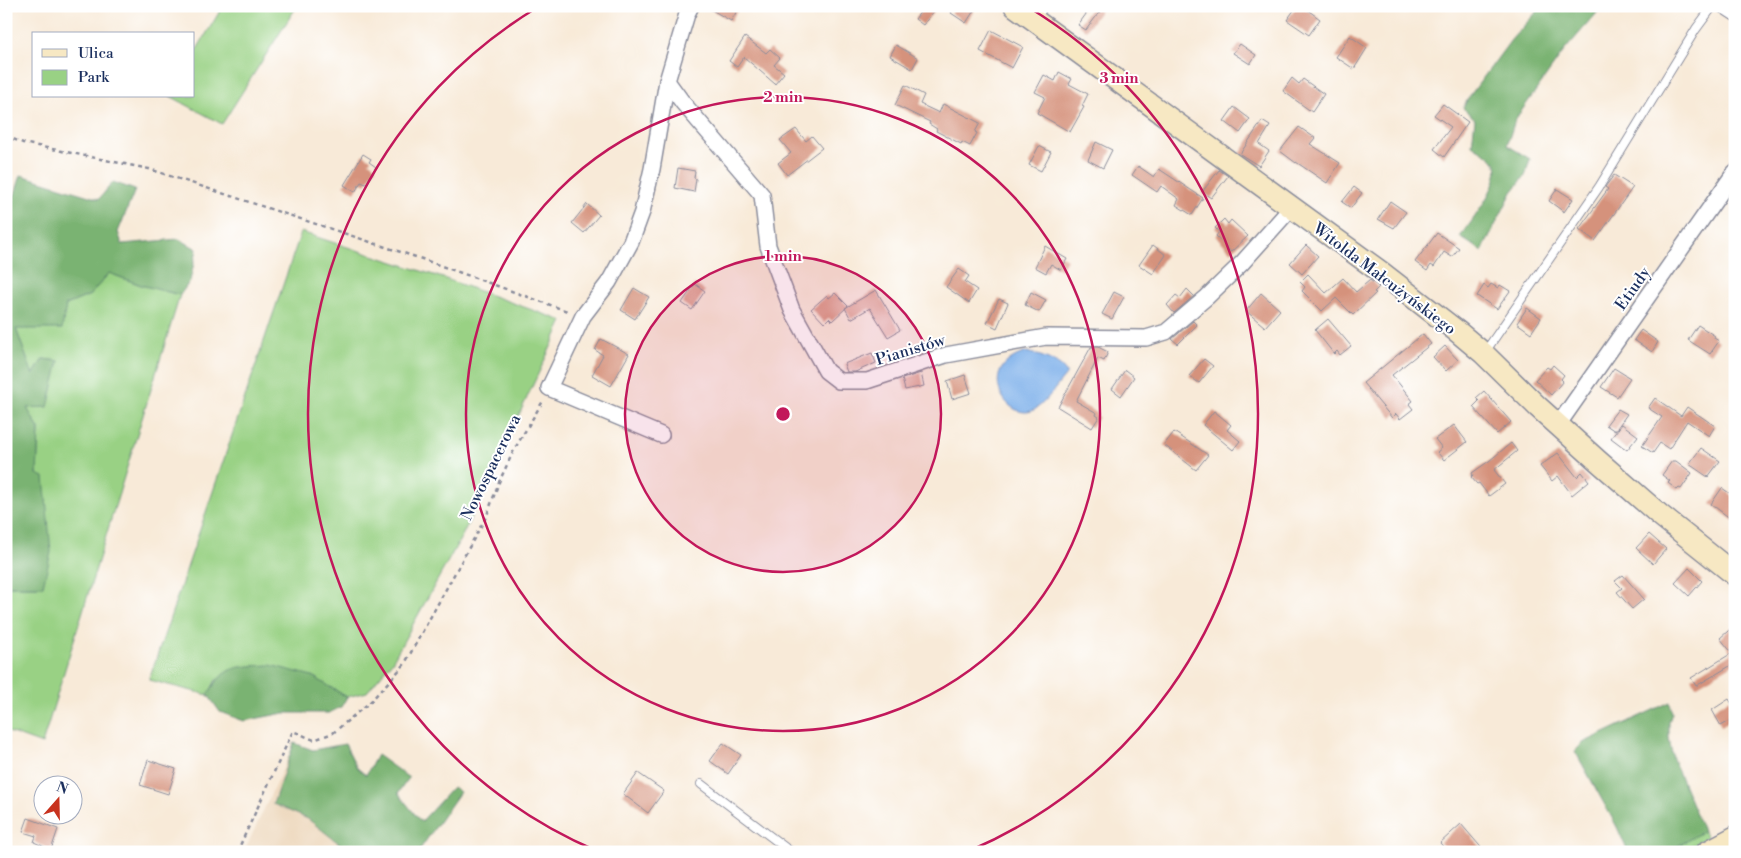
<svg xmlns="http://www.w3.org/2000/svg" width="1741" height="858" viewBox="0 0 1741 858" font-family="'Libre Bodoni',serif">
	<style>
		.built { fill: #edd7bb }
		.green { fill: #99d184; stroke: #5a8071 }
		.forest { fill: #7ab372; stroke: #4a7168 }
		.water { fill: #7eb0ea; stroke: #4c70a4 }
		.building { fill: #d5927b }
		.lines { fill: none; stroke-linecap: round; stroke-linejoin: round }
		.lane-casing { stroke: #8a8c9b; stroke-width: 10 }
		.street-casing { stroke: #8a8c9b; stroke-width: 18 }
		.secondary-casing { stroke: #8a8c9b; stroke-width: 24 }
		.path { stroke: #8a8c9b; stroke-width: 2.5; stroke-dasharray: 4 4; stroke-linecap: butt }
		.lane { stroke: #fff; stroke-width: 8 }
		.street { stroke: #fff; stroke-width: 15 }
		.secondary { stroke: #f7e8c3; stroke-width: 21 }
		.ring { fill: none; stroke: #c2185b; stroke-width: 2.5 }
		.labels { text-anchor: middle; stroke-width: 4; stroke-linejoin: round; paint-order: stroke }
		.street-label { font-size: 16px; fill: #1b2f5e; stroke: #fff }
		.centre { fill: #c2185b; stroke: #fff; stroke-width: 2.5 }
		.ring-label { font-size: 15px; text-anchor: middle; font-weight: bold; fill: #c2185b; stroke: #fff; stroke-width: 4; stroke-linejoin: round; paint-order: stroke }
	</style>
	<rect width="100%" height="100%" fill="#fff"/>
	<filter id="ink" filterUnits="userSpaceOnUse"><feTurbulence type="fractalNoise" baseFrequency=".02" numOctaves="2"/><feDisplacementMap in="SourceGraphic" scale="10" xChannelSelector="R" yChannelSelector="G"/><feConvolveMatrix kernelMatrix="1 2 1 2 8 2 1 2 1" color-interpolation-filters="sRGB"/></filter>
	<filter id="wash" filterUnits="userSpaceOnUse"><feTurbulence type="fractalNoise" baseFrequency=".0096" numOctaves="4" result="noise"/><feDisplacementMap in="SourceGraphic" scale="20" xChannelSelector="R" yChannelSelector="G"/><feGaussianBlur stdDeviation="1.12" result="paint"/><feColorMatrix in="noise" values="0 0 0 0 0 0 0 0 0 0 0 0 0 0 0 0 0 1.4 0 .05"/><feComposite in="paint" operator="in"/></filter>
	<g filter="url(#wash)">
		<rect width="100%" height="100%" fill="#f8ead8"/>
		<!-- built -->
		<polygon class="built" points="292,749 360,852 244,852"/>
		<!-- green -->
		<g class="green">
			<polygon points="223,6 297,6 222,124 170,96 194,96 194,54"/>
			<polygon points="301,232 443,278 563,321 463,534 392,662 367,692 347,697 312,676 216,680 208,695 149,680"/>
			<polygon points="109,273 141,285 180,295 42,744 6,731 6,586 43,586 37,474 39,429 26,408 59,361 43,359 33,376 16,329 66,305 90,295"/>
			<polygon points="1703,831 1707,837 1680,852 1668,852"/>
		</g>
		<!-- forest -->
		<g class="forest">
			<path d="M1542 6H1600L1596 14 1564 51 1515 120 1507 145 1530 159 1525 176 1512 192 1482 251 1460 237C1470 224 1507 176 1494 161 1489 155 1479 150 1472 145L1475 119 1463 108 1469 97 1511 40Z"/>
			<polygon points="21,175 99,199 113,182 135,190 118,232 122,244 179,239 197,249 190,281 180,295 141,285 109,273 90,295 66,305 62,329 16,329 33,375 43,359 59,361 48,407 27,408 39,429 37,474 44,477 51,552 43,586 6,586 6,222"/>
			<path d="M270 665 312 676 347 697 341 707 329 713H284L244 721 220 712 208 695C225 663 238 667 270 665Z"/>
			<polygon points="1670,702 1672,713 1669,722 1669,738 1673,759 1703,831 1668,852 1628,852 1617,827 1575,751 1583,743"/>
			<polygon points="294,743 313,750 345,744 357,768 366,775 377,755 409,778 398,793 421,822 453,787 460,792 418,852 350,852 308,819 273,804"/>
		</g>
		<!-- water -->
		<path class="water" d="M1027 352C1041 356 1057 360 1066 372V375C1057 385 1047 401 1037 408 1011 428 970 368 1027 352Z"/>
		<g id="blocks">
			<!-- building -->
			<g class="building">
				<polygon points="705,6 740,6 731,21"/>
				<polygon points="925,6 938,6 923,25 915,19"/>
				<polygon points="955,6 977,6 966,23 951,13"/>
				<polygon points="1092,6 1104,6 1086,30 1078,25"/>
				<polygon points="1297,6 1302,6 1320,19 1309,35 1287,20"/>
				<polygon points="991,30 1023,47 1012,68 980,51"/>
				<polygon points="1350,36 1367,48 1354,69 1336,57"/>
				<polygon points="745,37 766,53 770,49 780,58 774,65 784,73 775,84 744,57 737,67 729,61"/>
				<polygon points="1240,44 1256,55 1250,64 1233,53"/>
				<polygon points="896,45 918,58 912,69 890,56"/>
				<polygon points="1059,72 1072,79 1069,84 1088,94 1082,106 1084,107 1070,132 1037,113 1045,97 1035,92 1044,75 1055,81"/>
				<polygon points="1292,78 1299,84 1303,79 1324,94 1312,112 1283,91"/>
				<polygon points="905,85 924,95 920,104 939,113 943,104 980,123 975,132 977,133 970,146 962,142 961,144 936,131 937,129 929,124 930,122 895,105"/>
				<polygon points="1443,104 1468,122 1444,157 1434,149 1451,127 1434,115"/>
				<polygon points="1234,107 1250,119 1240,133 1224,121"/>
				<polygon points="1262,121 1270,126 1259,144 1269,151 1259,166 1240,154"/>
				<polygon points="1299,127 1315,138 1310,144 1340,163 1327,183 1296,162 1296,163 1280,151"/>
				<polygon points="796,129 806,141 812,136 822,148 787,175 778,163 791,153 780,140"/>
				<polygon points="1096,142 1112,150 1103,168 1088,160"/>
				<polygon points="1039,146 1051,152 1041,171 1029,165"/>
				<polygon points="363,154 371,159 369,162 376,167 366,184 361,182 355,192 344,185"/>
				<polygon points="1138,166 1154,177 1159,169 1203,198 1192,215 1176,205 1179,199 1161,186 1157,192 1132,175"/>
				<polygon points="678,168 695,171 694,178 696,179 694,192 675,188"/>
				<polygon points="1219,170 1228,176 1211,198 1202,192"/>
				<polygon points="1614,175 1633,187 1595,241 1579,229 1608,189 1605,187"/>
				<polygon points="1354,187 1362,193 1351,208 1342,202"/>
				<polygon points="1557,189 1573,199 1564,212 1549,201"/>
				<polygon points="1390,201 1406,212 1394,228 1378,219"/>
				<polygon points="587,204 599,215 584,233 572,223"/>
				<polygon points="1224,219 1228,224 1231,220 1248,236 1231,252 1216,236 1219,232 1215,228"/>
				<polygon points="1437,233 1459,248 1452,257 1444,252 1434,267 1431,265 1427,271 1415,262"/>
				<polygon points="1153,245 1166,255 1153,274 1139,265"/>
				<polygon points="1306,245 1318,256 1302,274 1290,263"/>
				<polygon points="1045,246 1067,259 1061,270 1051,264 1046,273 1035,267"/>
				<polygon points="959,269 969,276 965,282 977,290 969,303 946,287"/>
				<polygon points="1308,274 1326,293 1343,278 1356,292 1370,280 1379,287 1374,292 1376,293 1353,315 1336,298 1322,311 1302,291 1305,287 1300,282"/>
				<polygon points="695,284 705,291 692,310 682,303"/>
				<polygon points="1491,284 1498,288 1500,285 1510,291 1497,309 1477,296 1484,285 1488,288"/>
				<polygon points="634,288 649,297 635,319 621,310"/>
				<polygon points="1187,289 1194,296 1174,313 1167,305 1176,295 1180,298"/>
				<polygon points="876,290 900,330 888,337 870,308 851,319 845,308"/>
				<polygon points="1031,292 1046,300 1039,312 1025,305"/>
				<polygon points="1114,292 1124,297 1112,319 1102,314"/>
				<polygon points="835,293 848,306 832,321 829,318 824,323 811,309 827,295 829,298"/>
				<polygon points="1261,293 1280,310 1265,327 1246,311"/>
				<polygon points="999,299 1008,303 997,328 987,323"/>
				<polygon points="1527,308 1541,318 1531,333 1517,323"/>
				<polygon points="1328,319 1351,346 1340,355 1337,351 1334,354 1315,330"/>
				<polygon points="1193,321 1197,325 1178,344 1172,339"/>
				<polygon points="1698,325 1715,336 1714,338 1719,341 1710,354 1688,340"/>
				<polygon points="1641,330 1658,342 1652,352 1634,340"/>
				<polygon points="1423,334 1431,344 1392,375 1413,401 1409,404 1413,409 1400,419 1396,414 1392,418 1363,383"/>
				<polygon points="601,339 629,354 611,386 592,375 603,355 595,350"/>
				<polygon points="1445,346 1458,360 1446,371 1433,357"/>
				<polygon points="1091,347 1098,347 1108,352 1104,361 1098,358 1076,401 1097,413 1096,415 1099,417 1092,428 1058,407"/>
				<polygon points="872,353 876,363 855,372 847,372 844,364"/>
				<polygon points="1204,359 1213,366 1199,383 1189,376"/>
				<polygon points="1553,365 1564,375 1561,379 1563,381 1551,395 1535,380 1547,367 1550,369"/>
				<polygon points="1614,368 1630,378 1617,397 1601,387"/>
				<polygon points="1125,370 1134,377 1121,396 1112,389"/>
				<polygon points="921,373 924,386 905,390 902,379"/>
				<polygon points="965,375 971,393 952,399 947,381"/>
				<polygon points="1484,391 1511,422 1497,434 1473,407 1479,401 1476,398"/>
				<polygon points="1655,398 1681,416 1687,407 1715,426 1709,436 1687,421 1669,449 1660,443 1653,453 1642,446 1662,417 1648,408"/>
				<polygon points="1618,409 1627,414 1615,431 1606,425"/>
				<polygon points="1214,411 1231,425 1227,430 1240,441 1233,450 1203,425"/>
				<polygon points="1622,424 1638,436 1627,450 1611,438"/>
				<polygon points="1454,425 1467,442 1444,460 1437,452 1442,448 1435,439"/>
				<polygon points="1174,432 1208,455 1196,470 1164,445"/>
				<polygon points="1511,443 1517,451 1494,470 1505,484 1489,496 1479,483 1477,484 1471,477 1473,475 1472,473 1489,461"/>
				<polygon points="1701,448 1720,461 1708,477 1689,464"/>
				<polygon points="1558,453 1577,477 1582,472 1589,481 1572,495 1558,476 1552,481 1540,466"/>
				<polygon points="1672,461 1676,461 1692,473 1681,489 1679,488 1677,490 1668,483 1670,481 1662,475"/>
				<polygon points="1722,488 1735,497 1735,522 1711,504"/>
				<polygon points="1649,534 1666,549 1653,564 1636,548"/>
				<polygon points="1689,568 1702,581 1689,596 1675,583"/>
				<polygon points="1623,575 1644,599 1632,609 1617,592 1622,588 1615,581"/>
				<polygon points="1735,625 1735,663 1696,686 1691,678 1732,653 1720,638"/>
				<polygon points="1729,699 1735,709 1735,718 1721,726 1712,710"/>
				<polygon points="723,743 741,755 728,774 710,761"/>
				<polygon points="148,760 176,769 168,794 140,785"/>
				<polygon points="638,773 664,791 648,813 623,794"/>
				<polygon points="28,818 58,829 51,850 34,842 36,836 23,832"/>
				<polygon points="1461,824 1485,852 1448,852 1440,843"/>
			</g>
		</g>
	</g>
	<g filter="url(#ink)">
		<use href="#blocks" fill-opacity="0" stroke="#8a8c9b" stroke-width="1"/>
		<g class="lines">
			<!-- lane casing -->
			<g class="lane-casing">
				<g id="lane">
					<polyline points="1718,6 1735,17"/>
					<polyline points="1036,19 1044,6"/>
					<polyline points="1485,352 1599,187 1696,29 1713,6"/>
					<polyline points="701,784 791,852"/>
				</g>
			</g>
			<!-- street casing -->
			<g class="street-casing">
				<g id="street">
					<polyline points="667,81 683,103 762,195 768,246 792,310 826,371 839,381 867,381 946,355 1046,337 1146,338 1166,332 1207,297 1242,263 1292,207"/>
					<polyline points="1558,425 1735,172"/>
					<polyline points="661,435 549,388 583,316 609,282 631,242 642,212 652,169 667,81 687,14 691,6"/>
				</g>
			</g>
			<!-- secondary casing -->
			<g class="secondary-casing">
				<g id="secondary">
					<polyline points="1015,6 1382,273 1458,332 1483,353 1538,407 1598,461 1660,515 1735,575"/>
					<polyline points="1707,852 1735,837"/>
				</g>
			</g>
			<!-- path -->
			<g class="path">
				<polyline points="6,136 23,143 149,169 422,259 570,312"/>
				<polyline points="237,852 293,731 314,740 333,733 370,702 404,665 487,515 499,482 514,450 543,401"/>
			</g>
			<!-- lane -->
			<use href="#lane" class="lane"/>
			<!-- street -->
			<use href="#street" class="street"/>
			<!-- secondary -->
			<use href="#secondary" class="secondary"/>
		</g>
	</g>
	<!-- distance rings -->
	<circle cx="783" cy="414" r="158" fill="#c2185b" fill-opacity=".12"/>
	<g class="ring">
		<circle cx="783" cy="414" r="158"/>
		<circle cx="783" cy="414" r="317"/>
		<path d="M597 851A475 475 0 0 1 538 7M1028 7A475 475 0 0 1 969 851"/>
	</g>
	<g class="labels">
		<!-- street labels -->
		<g class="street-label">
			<text transform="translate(1385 278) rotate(37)" y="6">Witolda Małcużyńskiego</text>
			<text transform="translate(1632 288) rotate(-55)" y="6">Etiudy</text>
			<text transform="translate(910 349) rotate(-17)" y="6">Pianistów</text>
			<text transform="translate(490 467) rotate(-64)" y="6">Nowospacerowa</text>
		</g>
	</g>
	<circle cx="783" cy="414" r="8" class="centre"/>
	<g class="ring-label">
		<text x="1119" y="83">3 min</text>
		<text x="783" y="102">2 min</text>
		<text x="783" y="261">1 min</text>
	</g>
	<!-- margin -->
	<rect width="1741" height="858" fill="none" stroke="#fff" stroke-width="25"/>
	<!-- legend -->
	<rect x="32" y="32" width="162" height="65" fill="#ffffff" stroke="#a4acbf"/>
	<rect x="42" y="49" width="25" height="8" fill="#f7e8c3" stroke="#a4acbf"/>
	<text x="78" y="58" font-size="15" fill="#1b2f5e">Ulica</text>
	<rect x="42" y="70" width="25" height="15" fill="#99d184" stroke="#a4acbf"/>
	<text x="78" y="82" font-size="15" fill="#1b2f5e">Park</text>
	<!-- north arrow -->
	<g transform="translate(58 800) rotate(20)"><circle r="24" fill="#ffffff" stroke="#a4acbf"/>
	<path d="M0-4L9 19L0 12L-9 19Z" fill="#c8321e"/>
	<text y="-8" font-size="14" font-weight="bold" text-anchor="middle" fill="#1b2f5e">N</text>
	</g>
</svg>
